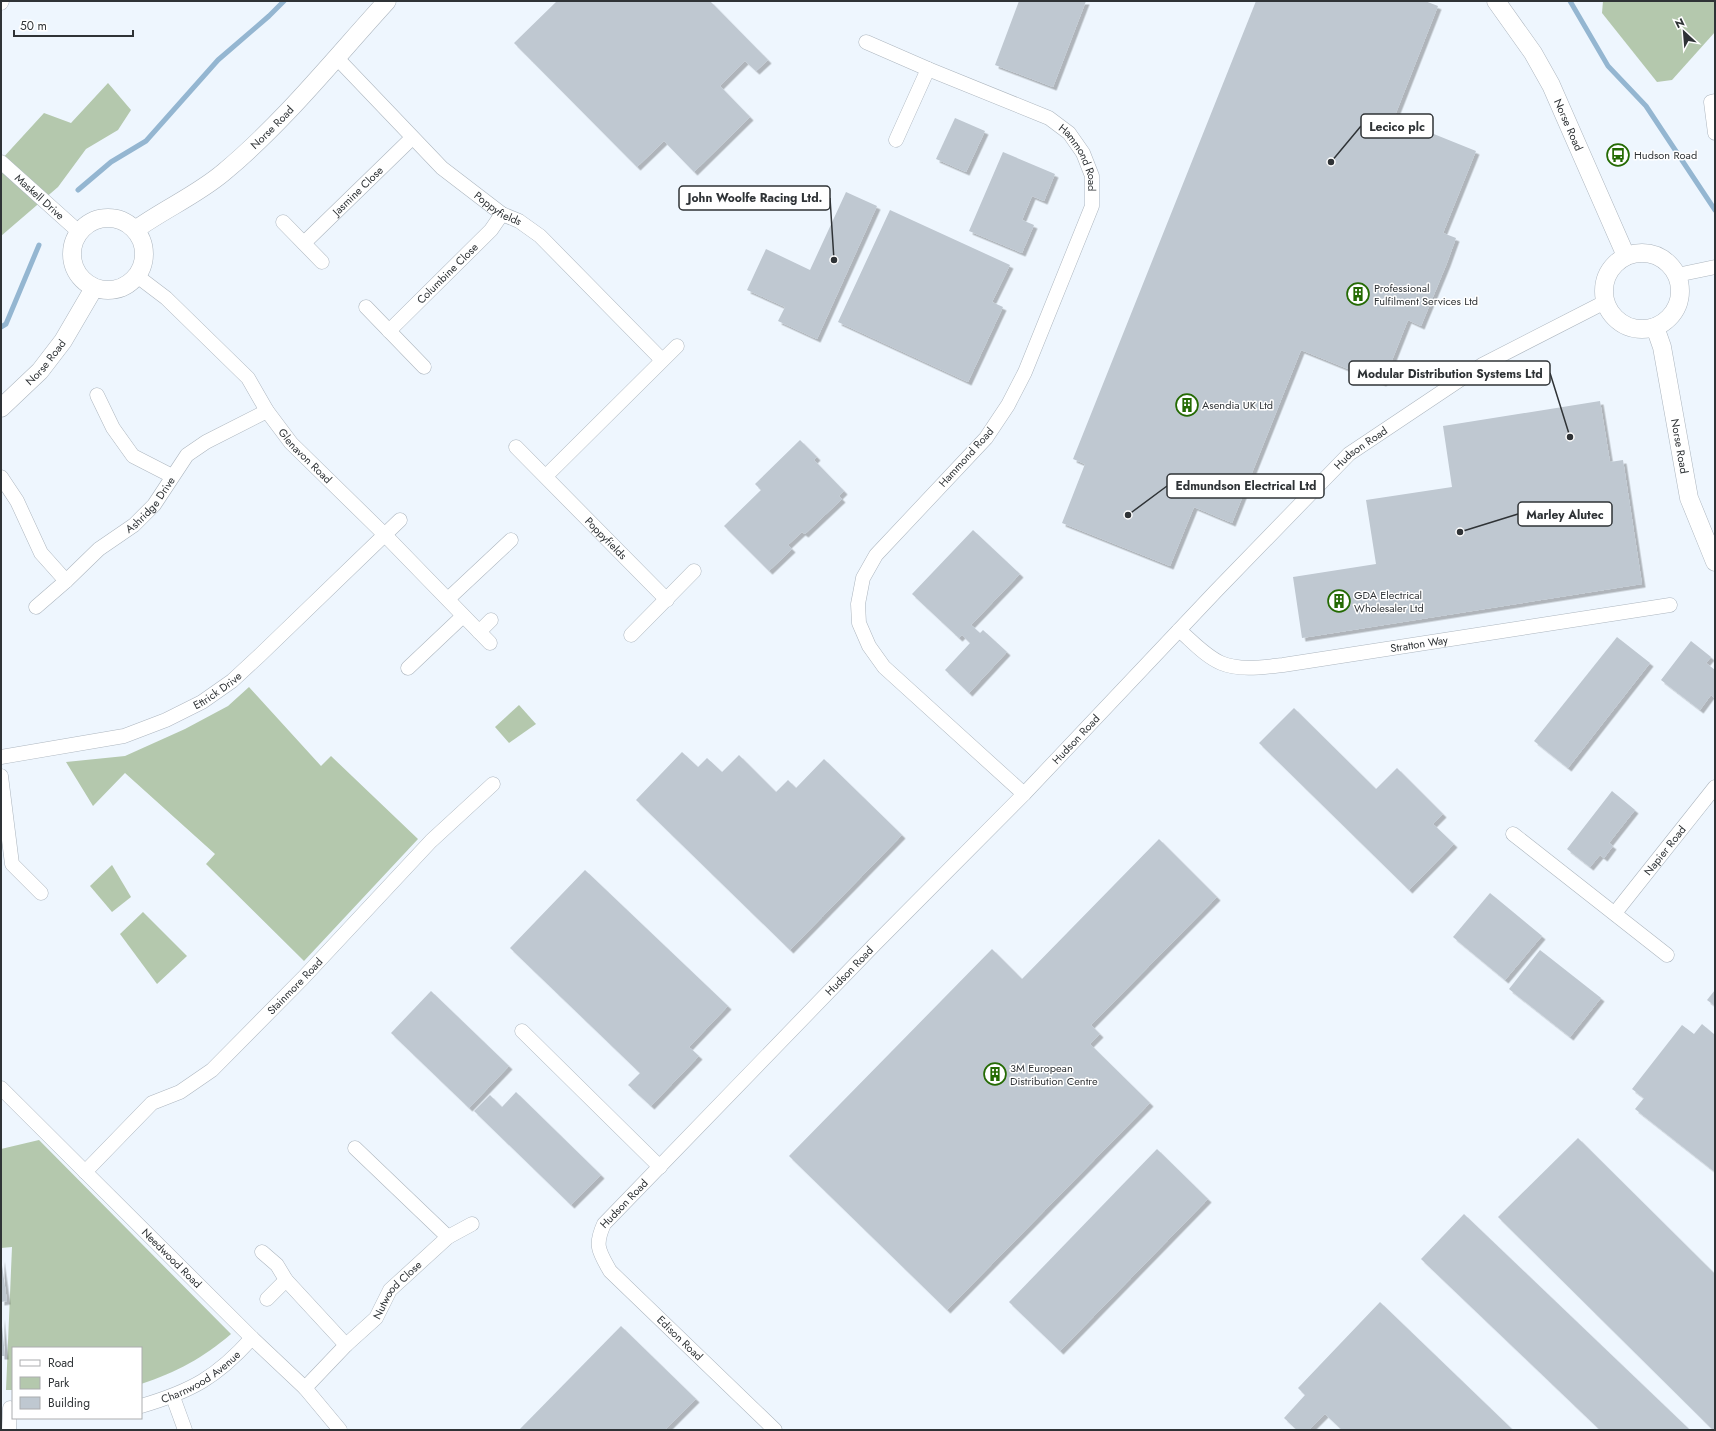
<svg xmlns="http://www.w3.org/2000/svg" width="1716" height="1431" viewBox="0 0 1716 1431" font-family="Jost,sans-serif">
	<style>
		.green { fill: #b4c8ad }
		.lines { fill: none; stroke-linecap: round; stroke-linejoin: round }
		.stream { stroke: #94b6d1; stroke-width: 5 }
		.building { fill: #bfc8d1; filter: url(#shadow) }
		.minor-casing { stroke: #adb6bf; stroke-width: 15 }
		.tertiary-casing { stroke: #adb6bf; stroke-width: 19 }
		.minor { stroke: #fff; stroke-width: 14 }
		.tertiary { stroke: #fff; stroke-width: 18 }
		.labels { text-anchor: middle; stroke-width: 3; stroke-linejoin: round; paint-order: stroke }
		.street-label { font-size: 11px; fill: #2f3336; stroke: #fff }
		.poi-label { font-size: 11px; fill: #2f3336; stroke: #fff; text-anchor: start }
		.leader { fill: none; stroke: #2f3336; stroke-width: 1.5 }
		.callout-dot { fill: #2f3336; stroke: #fff; stroke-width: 1.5 }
		.callout { fill: #fff; stroke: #2f3336; stroke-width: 1.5 }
		.callout-label { font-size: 12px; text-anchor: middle; font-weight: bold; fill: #2f3336 }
	</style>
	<defs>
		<filter id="shadow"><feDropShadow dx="3.5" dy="3.5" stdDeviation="0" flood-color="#0004"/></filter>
	</defs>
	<rect width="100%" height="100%" fill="#eef6fe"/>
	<!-- green -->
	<g class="green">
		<polygon points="1603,1 1715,1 1715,32 1672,80 1657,82 1602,13"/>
		<polygon points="108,83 131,110 118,130 86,149 58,187 1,236 1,160 44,113 71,123"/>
		<polygon points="249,687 321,766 331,756 418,839 304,961 206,864 215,854 125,773 93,806 66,762 125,756 185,729 228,706"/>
		<polygon points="519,705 536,724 509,743 495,727"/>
		<polygon points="112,865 131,897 112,912 90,886"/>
		<polygon points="143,912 187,956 157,984 120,934"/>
		<path d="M39 1140 231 1334C203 1358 177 1372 141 1384V1348H13V1390H6L12 1247 1 1248V1149Z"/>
	</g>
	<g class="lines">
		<!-- stream -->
		<g class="stream">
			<polyline points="1570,1 1608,66 1646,106 1715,210"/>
			<polyline points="78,190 111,162 146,141 218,60 269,16 284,1"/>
			<polyline points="1,327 6,324 39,245"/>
		</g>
	</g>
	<!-- building -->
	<g class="building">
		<polygon points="557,1 710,1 768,60 756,71 745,61 720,86 750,117 694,172 664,141 637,167 514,43"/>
		<polygon points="1019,1 1086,1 1053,87 995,65"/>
		<polygon points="1256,1 1425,1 1438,6 1394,118 1476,151 1443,233 1456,238 1447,263 1421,326 1408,320 1383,383 1301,350 1232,523 1194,507 1170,566 1062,523 1085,464 1073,459"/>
		<polygon points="955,118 985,131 966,172 936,159"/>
		<polygon points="1003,152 1055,174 1044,201 1032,196 1022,220 1034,225 1022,253 969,231"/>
		<polygon points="846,192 877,206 817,339 778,321 785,307 747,290 766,249 810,270"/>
		<polygon points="890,210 1010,265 992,302 1003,307 968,382 838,322"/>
		<polygon points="1600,401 1610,462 1623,460 1642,584 1302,638 1293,577 1376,564 1366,500 1452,487 1443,426"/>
		<polygon points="800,440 817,457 814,460 844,491 839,496 842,499 805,534 802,532 788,545 792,549 769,571 724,526 761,490 755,484"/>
		<polygon points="973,530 1020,574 971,625 980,633 983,630 1007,652 969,693 945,670 970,643 962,635 959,638 912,594"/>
		<polygon points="1617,637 1650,663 1568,768 1534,741"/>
		<polygon points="1691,641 1711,657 1706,663 1715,670 1715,699 1711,695 1700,710 1661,680"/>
		<polygon points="1294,708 1376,789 1397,768 1443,814 1433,824 1454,844 1409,890 1259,743"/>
		<polygon points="682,752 698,767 707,758 722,772 739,755 776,792 788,780 796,788 824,759 902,835 790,950 636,800"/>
		<polygon points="1612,791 1635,810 1609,843 1613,846 1604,858 1600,855 1590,867 1567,849"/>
		<polygon points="1159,839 1217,897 1091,1025 1100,1034 1090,1044 1150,1103 947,1310 789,1156 992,949 1022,979"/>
		<polygon points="585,870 728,1006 689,1047 699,1056 651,1106 628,1085 640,1073 510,948"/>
		<polygon points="1490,893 1542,936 1505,980 1453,937"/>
		<polygon points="1540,950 1601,998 1570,1037 1509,989"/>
		<polygon points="1715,990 1715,1006 1707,1000"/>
		<polygon points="431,991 509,1066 469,1108 391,1033"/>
		<polygon points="1702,1024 1715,1035 1715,1172 1635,1109 1644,1098 1632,1089 1682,1025 1694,1034"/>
		<polygon points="516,1092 601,1175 571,1205 474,1111 490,1095 502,1107"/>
		<polygon points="1578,1138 1715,1274 1715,1430 1713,1430 1498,1217"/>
		<polygon points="1157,1149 1208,1199 1060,1351 1009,1302"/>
		<polygon points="1464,1214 1690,1430 1600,1430 1421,1259"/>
		<polygon points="1,1258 7,1301 1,1302"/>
		<polygon points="1380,1302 1513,1430 1342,1430 1325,1414 1309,1430 1297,1430 1284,1418 1305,1395 1298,1388"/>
		<polygon points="1,1316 5,1356 1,1356"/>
		<polygon points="621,1326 696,1399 665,1430 519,1430"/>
	</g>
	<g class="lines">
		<!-- minor casing -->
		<g class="minor-casing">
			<g id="minor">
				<polyline points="1,3 2,1"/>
				<polyline points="866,42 928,69"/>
				<path id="s1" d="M336 57 442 168 502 214 519 221 540 236 662 360"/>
				<polyline points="1715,101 1711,102 1715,133"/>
				<path id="s2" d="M896 140 928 69 1049 118 1069 133 1083 153 1092 176V206L1025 372 1008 405 986 438 876 555 863 578 858 604 859 623 869 646 884 667 1024 794"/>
				<path id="s3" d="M1 162 79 232"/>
				<polyline points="283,222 322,262"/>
				<path id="s4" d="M304 243 412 138"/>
				<polyline points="1677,275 1715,267"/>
				<path id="s5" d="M137 276 166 298 248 378 267 411 291 443 384 534 490 643"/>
				<polyline points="366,307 424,367"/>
				<path id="s6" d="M389 331 491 230 502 214"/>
				<polyline points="97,395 113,428 133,456 172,476"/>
				<path id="s7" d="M516 447 667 600"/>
				<polyline points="546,476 677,346"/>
				<polyline points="1,477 17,501 41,553 66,581"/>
				<polyline points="448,599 511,540"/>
				<path id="s8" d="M36 607 66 581 99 549 134 525 154 505 187 455 206 442 267 411"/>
				<path id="s9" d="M1179 630C1192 641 1205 656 1221 663 1240 671 1264 667 1283 665L1670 605"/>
				<polyline points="479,632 491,620"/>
				<polyline points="631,635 694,571"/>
				<polyline points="408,668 463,616"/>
				<path id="s10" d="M1 757 124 736 166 720 202 702 232 681 259 656 400 520"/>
				<polyline points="1,776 12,864 41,893"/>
				<polyline points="1513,834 1667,955"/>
				<path id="s11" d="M1615 913 1715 787"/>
				<polyline points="522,1031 660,1167"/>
				<path id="s12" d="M1 1088 252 1338 305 1388 340 1430"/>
				<path id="s13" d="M85 1172 152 1103 180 1092 212 1070 303 978 431 841 493 784"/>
				<polyline points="448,1237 472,1224"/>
				<polyline points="262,1252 277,1265 286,1280"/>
				<polyline points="267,1299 286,1280 346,1345 305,1388"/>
				<path id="s14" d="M346 1345 376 1318 390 1290 448 1237 355 1148"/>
				<polyline points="173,1397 185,1430"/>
				<path id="s15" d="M141 1406C192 1391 217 1377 252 1338"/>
				<polyline points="9,1430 10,1408"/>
				<path id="s16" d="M775 1430 610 1271C599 1251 594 1246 604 1224L874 945 1024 794 1216 591 1349 454 1482 365 1605 302"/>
			</g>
		</g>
		<!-- tertiary casing -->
		<g class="tertiary-casing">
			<g id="tertiary">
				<path id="s17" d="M1496 1 1533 53 1551 85 1626 256"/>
				<circle cx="108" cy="254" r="36"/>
				<path id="s18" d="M135 230C164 209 197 195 224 172 285 121 334 59 387 1"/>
				<circle cx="1642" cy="291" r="38"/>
				<path id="s19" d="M1655 327 1662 347 1689 498 1715 562"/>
				<path id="s20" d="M1 408 40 371 63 341 94 288"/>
			</g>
		</g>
		<!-- minor -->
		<use href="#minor" class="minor"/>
		<!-- tertiary -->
		<use href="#tertiary" class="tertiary"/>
	</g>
	<!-- icons -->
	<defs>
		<g id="bus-ring" transform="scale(1.15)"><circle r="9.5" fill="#fff" stroke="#246a03" stroke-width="1.5"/><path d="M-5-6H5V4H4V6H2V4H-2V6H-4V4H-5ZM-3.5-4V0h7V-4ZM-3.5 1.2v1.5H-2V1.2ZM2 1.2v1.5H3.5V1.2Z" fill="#246a03"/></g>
		<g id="building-ring" transform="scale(1.15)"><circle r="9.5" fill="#fff" stroke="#246a03" stroke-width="1.5"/><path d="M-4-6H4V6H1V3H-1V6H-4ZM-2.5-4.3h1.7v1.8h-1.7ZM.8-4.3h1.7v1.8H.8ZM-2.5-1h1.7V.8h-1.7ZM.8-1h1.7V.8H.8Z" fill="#246a03"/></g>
	</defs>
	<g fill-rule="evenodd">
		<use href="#bus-ring" x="1618" y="155"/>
		<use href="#building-ring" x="1358" y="294"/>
		<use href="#building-ring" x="1187" y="405"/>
		<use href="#building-ring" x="1339" y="601"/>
		<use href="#building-ring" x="995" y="1074"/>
	</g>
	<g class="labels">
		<!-- street labels -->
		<g class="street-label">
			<text dy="4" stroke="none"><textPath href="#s17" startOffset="144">Norse Road</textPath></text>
			<text dy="4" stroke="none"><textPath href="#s18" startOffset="172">Norse Road</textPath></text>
			<text dy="4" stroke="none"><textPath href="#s2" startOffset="260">Hammond Road</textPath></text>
			<text dy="4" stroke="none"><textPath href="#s4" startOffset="75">Jasmine Close</textPath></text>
			<text dy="4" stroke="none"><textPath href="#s3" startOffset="52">Maskell Drive</textPath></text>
			<text dy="4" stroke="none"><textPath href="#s1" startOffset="223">Poppyfields</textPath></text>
			<text dy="4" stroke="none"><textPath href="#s6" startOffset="82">Columbine Close</textPath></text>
			<text dy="4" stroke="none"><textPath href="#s20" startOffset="64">Norse Road</textPath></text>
			<text dy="4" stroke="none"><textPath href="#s19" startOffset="122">Norse Road</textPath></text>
			<text dy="4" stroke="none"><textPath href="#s16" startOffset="1364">Hudson Road</textPath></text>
			<text dy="4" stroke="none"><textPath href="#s5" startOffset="248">Glenavon Road</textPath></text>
			<text transform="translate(966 457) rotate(-48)" y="4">Hammond Road</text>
			<text dy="4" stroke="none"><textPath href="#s8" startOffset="154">Ashridge Drive</textPath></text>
			<text dy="4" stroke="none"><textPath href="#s7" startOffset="128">Poppyfields</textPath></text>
			<text dy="4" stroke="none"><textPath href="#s9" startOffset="254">Stratton Way</textPath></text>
			<text dy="4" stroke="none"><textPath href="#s10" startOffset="229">Ettrick Drive</textPath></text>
			<text dy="4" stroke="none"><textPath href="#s16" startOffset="956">Hudson Road</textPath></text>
			<text dy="4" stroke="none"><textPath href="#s11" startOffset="80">Napier Road</textPath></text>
			<text dy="4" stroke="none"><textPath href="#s16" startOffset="632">Hudson Road</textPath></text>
			<text dy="4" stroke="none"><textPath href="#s13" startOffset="283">Stainmore Road</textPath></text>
			<text dy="4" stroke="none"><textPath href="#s16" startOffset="308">Hudson Road</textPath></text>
			<text dy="4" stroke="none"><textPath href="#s12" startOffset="241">Needwood Road</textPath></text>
			<text dy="4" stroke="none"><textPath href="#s14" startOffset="76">Nutwood Close</textPath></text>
			<text transform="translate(680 1338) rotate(44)" y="4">Edison Road</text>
			<text dy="4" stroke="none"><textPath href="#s15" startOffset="67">Charnwood Avenue</textPath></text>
		</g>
		<!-- poi labels -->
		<g class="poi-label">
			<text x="1634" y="159">Hudson Road</text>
			<text x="1374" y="292">Professional<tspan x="1374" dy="13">Fulfilment Services Ltd</tspan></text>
			<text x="1202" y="409">Asendia UK Ltd</text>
			<text x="1354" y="599">GDA Electrical<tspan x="1354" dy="13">Wholesaler Ltd</tspan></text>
			<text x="1010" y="1072">3M European<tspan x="1010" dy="13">Distribution Centre</tspan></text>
		</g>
	</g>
	<!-- callouts -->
	<path class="leader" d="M1331 162L1361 126M834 260L830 198M1570 437L1550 373M1128 515L1167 486M1460 532L1518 514"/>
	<g class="callout-dot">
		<circle cx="1331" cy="162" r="4"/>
		<circle cx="834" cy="260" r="4"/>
		<circle cx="1570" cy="437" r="4"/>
		<circle cx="1128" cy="515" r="4"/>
		<circle cx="1460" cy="532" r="4"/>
	</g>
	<g class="callout">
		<rect x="1361" y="114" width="72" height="24" rx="4"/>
		<rect x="679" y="186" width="151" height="24" rx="4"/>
		<rect x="1349" y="361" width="201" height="24" rx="4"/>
		<rect x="1167" y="474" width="157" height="24" rx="4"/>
		<rect x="1518" y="502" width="94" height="24" rx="4"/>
	</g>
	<g class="callout-label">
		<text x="1397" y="131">Lecico plc</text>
		<text x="755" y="202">John Woolfe Racing Ltd.</text>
		<text x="1450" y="378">Modular Distribution Systems Ltd</text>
		<text x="1246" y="490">Edmundson Electrical Ltd</text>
		<text x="1565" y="519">Marley Alutec</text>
	</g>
	<!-- border -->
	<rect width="1716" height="1431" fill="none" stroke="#2f3336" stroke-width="4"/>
	<!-- legend -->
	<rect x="12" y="1347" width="130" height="72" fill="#ffffff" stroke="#acadaf"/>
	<rect x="20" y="1360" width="20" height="6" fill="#ffffff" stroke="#acadaf"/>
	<text x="48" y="1367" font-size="12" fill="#2f3336">Road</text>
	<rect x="20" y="1377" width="20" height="12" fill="#b4c8ad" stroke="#acadaf"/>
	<text x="48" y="1387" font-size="12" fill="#2f3336">Park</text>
	<rect x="20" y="1397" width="20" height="12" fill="#bfc8d1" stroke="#acadaf"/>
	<text x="48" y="1407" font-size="12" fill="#2f3336">Building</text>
	<!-- north arrow -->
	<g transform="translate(1684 32) rotate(334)" stroke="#ffffff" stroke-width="3" paint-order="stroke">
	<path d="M0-3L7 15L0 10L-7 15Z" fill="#2f3336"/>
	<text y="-6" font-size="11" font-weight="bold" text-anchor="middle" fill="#2f3336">N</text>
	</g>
	<!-- scale -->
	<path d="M14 30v6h119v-6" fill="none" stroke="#2f3336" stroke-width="2"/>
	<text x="20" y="30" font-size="12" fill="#2f3336" stroke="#ffffff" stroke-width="3" paint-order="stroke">50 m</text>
</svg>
